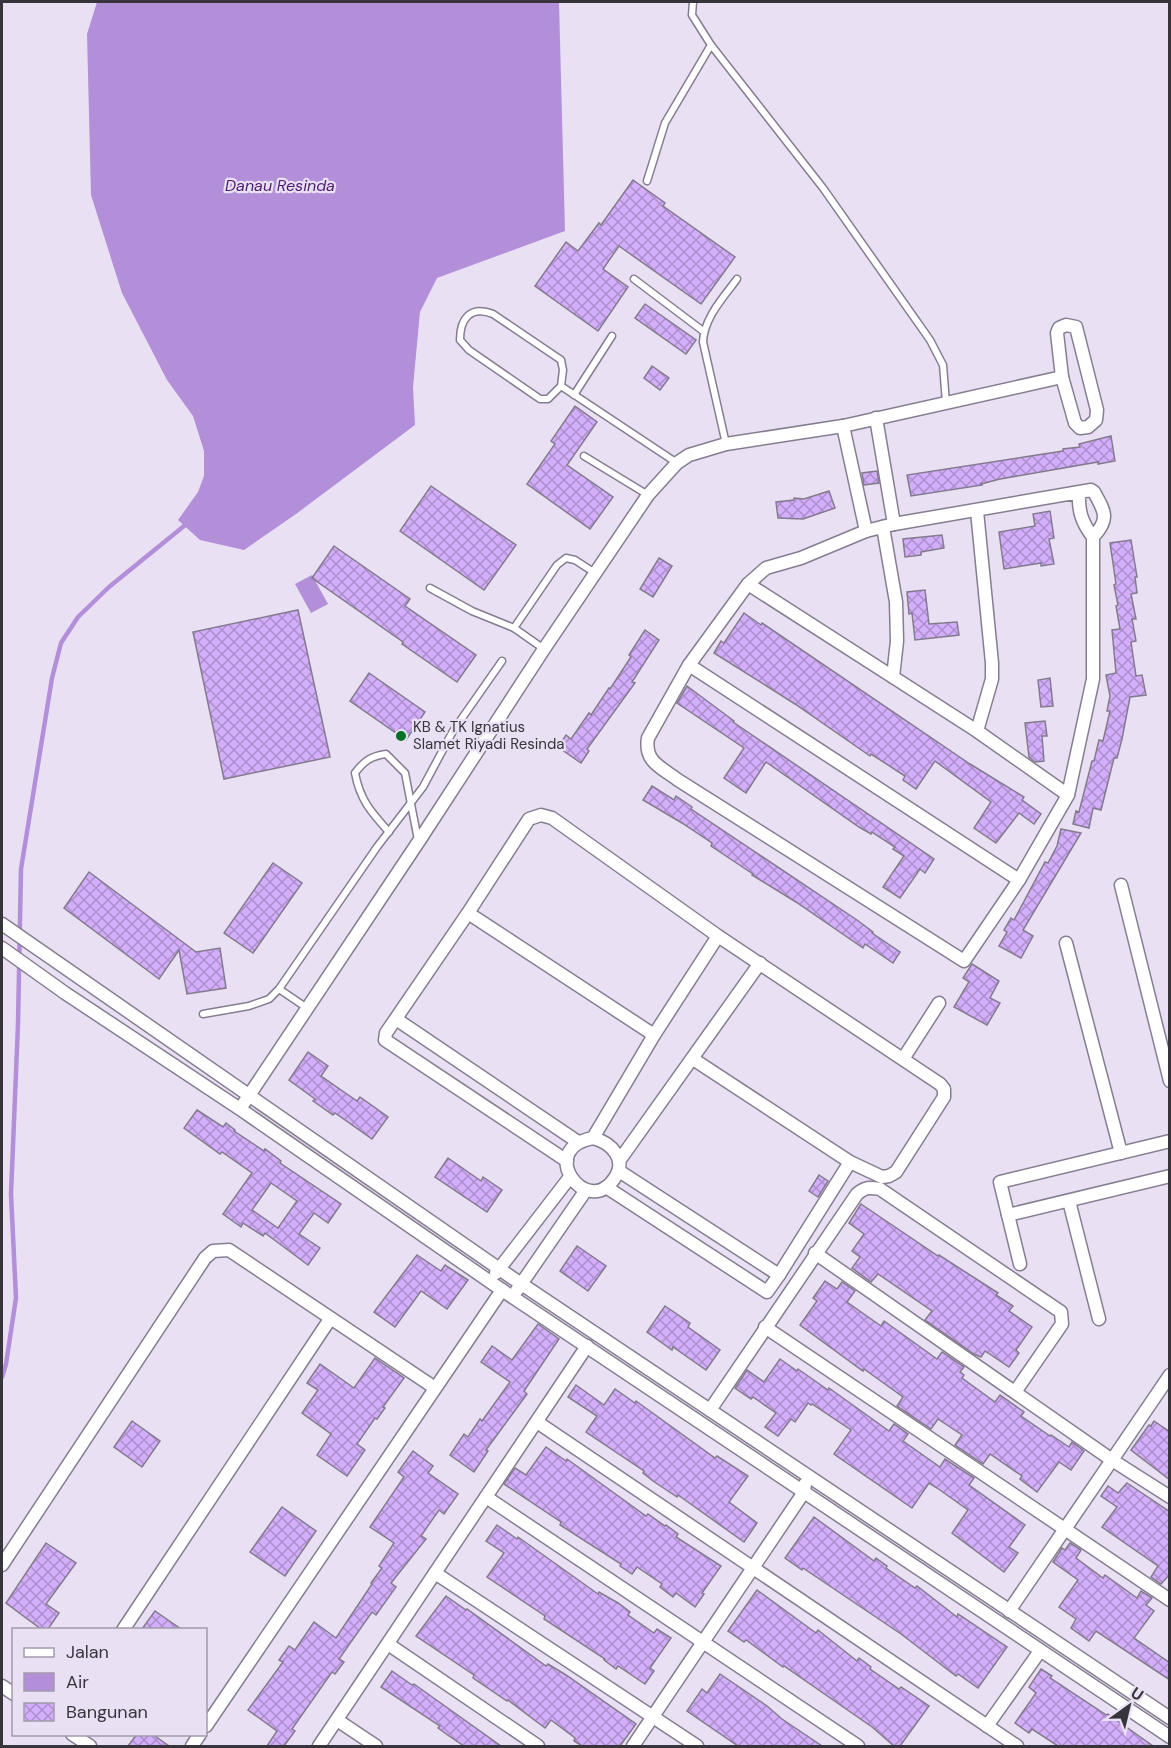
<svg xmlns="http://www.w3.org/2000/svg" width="1171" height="1748" viewBox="0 0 1171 1748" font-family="'DM Sans',sans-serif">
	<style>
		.water { fill: #b38fd9 }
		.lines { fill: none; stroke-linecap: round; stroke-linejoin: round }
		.stream { stroke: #b38fd9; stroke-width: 4.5 }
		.building { fill: url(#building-cross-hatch); stroke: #837b8d; stroke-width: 1.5; fill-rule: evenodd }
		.lane-casing { stroke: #867d90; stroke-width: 9 }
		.street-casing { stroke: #867d90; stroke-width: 15 }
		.lane { stroke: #fff; stroke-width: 6 }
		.street { stroke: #fff; stroke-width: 12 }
		.poi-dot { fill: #017225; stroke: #e9e0f4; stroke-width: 2 }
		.labels { text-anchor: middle; stroke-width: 4.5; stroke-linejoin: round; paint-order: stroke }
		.poi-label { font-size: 15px; fill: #37343c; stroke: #e9e0f4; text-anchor: start }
		.water-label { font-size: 16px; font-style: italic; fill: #4c1a71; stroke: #e9e0f4 }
	</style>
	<defs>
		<pattern id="building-cross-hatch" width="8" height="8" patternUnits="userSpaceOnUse" patternTransform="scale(1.5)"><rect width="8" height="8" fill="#d3aefa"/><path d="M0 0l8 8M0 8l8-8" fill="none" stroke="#ac8ecc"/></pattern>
	</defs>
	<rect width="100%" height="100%" fill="#e9e0f4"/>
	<!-- water -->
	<g class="water">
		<polygon points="97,2 559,2 565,231 437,278 420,312 413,387 415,425 296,514 244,550 200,540 178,520 198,492 204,476 204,451 193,416 167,380 122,293 91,195 87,34"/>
		<polygon points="312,575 328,604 311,613 295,584"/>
	</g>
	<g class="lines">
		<!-- stream -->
		<polyline class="stream" points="2,1377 6,1364 16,1298 11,1194 18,1024 21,869 52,678 61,643 78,617 109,587 184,526"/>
	</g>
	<!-- building -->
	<g class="building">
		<polygon points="633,180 665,203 663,206 735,257 701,304 619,246 603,269 628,287 598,331 535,286 566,242 578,251 599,223 601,225"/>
		<polygon points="645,304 696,340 686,354 635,318"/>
		<polygon points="652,366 669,378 660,390 644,378"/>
		<polygon points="575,406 597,422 567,465 613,497 590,529 527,484 555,444 551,441"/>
		<polygon points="1111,436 1115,461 1098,464 1098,462 1000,479 981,484 982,485 911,496 907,475 1063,451 1063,449 1080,447 1079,444"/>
		<polygon points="877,471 879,483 864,485 862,473"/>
		<polygon points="431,486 516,545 484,590 400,531"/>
		<polygon points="829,491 835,508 803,519 778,518 776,502 794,500 794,498 804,499"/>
		<polygon points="1050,511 1054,538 1049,539 1054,564 1041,566 1041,563 1004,569 999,532 1035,526 1033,514"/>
		<polygon points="942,535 944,548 921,552 921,555 905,557 903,539"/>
		<polygon points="1131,540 1137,577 1135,577 1137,593 1131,594 1136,619 1132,619 1136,641 1131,642 1136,676 1142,675 1146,695 1130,697 1122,739 1117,758 1114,758 1101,810 1093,808 1089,828 1073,824 1076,811 1079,812 1092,761 1094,761 1099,740 1103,741 1110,711 1107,711 1110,696 1106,675 1116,673 1112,630 1120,629 1116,606 1118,605 1114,585 1116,584 1110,543"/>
		<polygon points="334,546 410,599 405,606 476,655 457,682 402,644 403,642 312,578"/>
		<polygon points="659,558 672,566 653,597 640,589"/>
		<polygon points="925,590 929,624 957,622 959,635 915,640 912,613 909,614 907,592"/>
		<polygon points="298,610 330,757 224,779 193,632"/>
		<polygon points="744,613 761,625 762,623 970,764 1024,797 1022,800 1041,814 1034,824 1019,813 996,843 974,828 991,802 935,761 916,789 903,780 905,776 871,754 870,756 795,704 714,653 721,641 724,643"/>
		<polygon points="645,630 659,640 632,682 635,683 587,749 589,751 581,763 558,747 566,735 571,739 589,713 591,715 609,688 610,689 631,657 629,655"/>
		<polygon points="369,673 425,712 406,740 350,701"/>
		<polygon points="1050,678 1053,706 1041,707 1038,680"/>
		<polygon points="687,686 734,721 733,722 934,859 925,873 920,869 900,898 883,887 904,856 893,849 895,847 872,832 871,834 859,827 766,762 746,793 724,778 744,748 677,703"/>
		<polygon points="1045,721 1047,736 1042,736 1044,761 1035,762 1029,757 1025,723"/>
		<polygon points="652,786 674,800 676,796 692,807 691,809 857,920 873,932 872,933 900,952 893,963 865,944 863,948 796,902 752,875 753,874 711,846 712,843 682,823 643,800"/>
		<polygon points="1061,829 1081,833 1023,930 1033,936 1021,958 999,946 1007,932 1004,930 1011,918 1014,920 1045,862 1048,863 1057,846"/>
		<polygon points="273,863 302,883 253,953 224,933"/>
		<polygon points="89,872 196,952 220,948 226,988 187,994 179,950 159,979 64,908"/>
		<polygon points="972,964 999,981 990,998 1000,1003 987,1025 954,1007 969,982 963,978"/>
		<polygon points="308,1052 328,1066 321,1076 357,1101 360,1097 388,1117 372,1139 335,1113 333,1115 313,1101 315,1099 289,1080"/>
		<path d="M197 1110 223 1127 226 1123 235 1130 234 1131 264 1151 265 1149 281 1161 280 1163 341 1204 328 1223 314 1213 299 1234 320 1248 308 1265 265 1233 263 1236 243 1223 241 1227 223 1214 252 1173 222 1152 220 1154 184 1128ZM271 1183 297 1201 278 1228 252 1210Z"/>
		<polygon points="448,1158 481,1181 483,1177 502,1190 487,1212 435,1177"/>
		<polygon points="819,1175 828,1181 818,1197 809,1191"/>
		<polygon points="861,1204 938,1256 939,1255 998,1293 996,1295 1013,1306 1009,1311 1032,1327 1016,1350 1019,1353 1009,1367 985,1351 981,1357 974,1354 925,1320 932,1311 878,1274 871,1282 852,1268 860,1257 852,1251 864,1234 849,1223"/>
		<polygon points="577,1246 606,1266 588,1291 560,1271"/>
		<polygon points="417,1255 441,1271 445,1265 468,1280 447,1309 421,1291 395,1327 374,1312"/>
		<polygon points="825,1281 837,1289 842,1282 855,1291 847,1302 881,1326 884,1321 937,1359 942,1352 964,1367 960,1372 964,1375 962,1378 995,1402 1000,1395 1024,1412 1021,1416 1050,1436 1051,1435 1069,1447 1072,1442 1084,1451 1071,1470 1059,1462 1037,1492 1020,1479 1022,1476 990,1454 983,1464 955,1445 962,1435 938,1419 931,1429 897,1406 903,1397 864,1369 863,1371 800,1325 817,1301 813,1298"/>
		<polygon points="665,1306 690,1323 688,1327 720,1350 706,1370 673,1347 672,1350 647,1332"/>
		<polygon points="538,1324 559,1339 524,1391 527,1394 486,1450 488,1451 474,1472 450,1455 464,1434 468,1437 480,1419 482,1421 510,1382 481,1362 492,1346 512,1360"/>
		<polygon points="375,1358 404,1378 383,1407 385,1408 377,1419 375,1418 357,1444 365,1450 347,1476 317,1455 331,1434 302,1413 318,1390 307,1383 320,1364 354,1388"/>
		<polygon points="780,1359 797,1371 798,1369 828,1390 829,1388 889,1431 894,1424 908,1434 903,1441 940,1467 945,1459 974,1478 969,1485 1025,1525 1009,1547 1018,1553 1004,1572 952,1533 968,1510 937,1488 929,1483 912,1508 834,1454 851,1430 812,1404 811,1405 808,1403 795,1422 791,1419 778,1436 765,1427 776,1413 753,1397 751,1399 735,1388 747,1370 764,1382"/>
		<polygon points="576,1385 604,1405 615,1389 635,1403 636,1401 715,1458 717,1456 748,1476 729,1502 757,1523 744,1542 678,1495 677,1497 653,1481 643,1473 644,1471 586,1432 597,1416 568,1397"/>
		<polygon points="132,1421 160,1441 142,1467 114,1447"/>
		<polygon points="1154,1421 1170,1432 1170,1480 1131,1450 1149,1425 1151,1426"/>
		<polygon points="546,1447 566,1461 567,1459 646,1516 648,1514 665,1526 666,1525 678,1534 676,1537 721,1566 702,1593 704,1594 695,1607 676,1593 673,1597 660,1587 662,1584 637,1567 632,1574 620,1566 621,1564 560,1525 561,1522 504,1484 515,1468 526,1475"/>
		<polygon points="413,1451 433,1466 428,1473 458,1494 444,1514 439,1510 421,1536 426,1539 391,1583 396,1587 376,1615 372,1612 339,1659 344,1662 335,1674 332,1672 292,1729 295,1731 284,1746 267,1746 277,1731 248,1710 283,1662 279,1660 289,1646 295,1650 314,1622 336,1638 372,1584 371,1583 382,1568 379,1566 394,1543 370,1527 404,1477 398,1472"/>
		<polygon points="1127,1483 1170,1512 1170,1574 1161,1584 1151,1577 1158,1566 1102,1527 1117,1507 1101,1496 1108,1486 1118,1493"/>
		<polygon points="282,1507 316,1531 285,1576 250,1552"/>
		<polygon points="814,1517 874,1561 876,1558 887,1566 886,1568 915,1588 917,1586 957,1617 958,1614 1007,1647 978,1688 958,1674 956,1676 901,1634 803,1568 802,1570 785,1558"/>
		<polygon points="497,1525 517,1539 518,1537 598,1594 599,1592 618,1603 630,1612 628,1615 654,1633 657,1629 671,1638 650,1668 654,1671 645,1684 618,1666 616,1669 604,1660 605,1659 544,1619 545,1616 487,1577 504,1553 486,1541"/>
		<polygon points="46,1543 76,1563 46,1604 59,1613 48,1629 41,1629 6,1603"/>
		<polygon points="1070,1543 1081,1550 1076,1558 1103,1578 1105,1575 1137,1598 1141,1591 1152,1598 1146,1605 1154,1611 1134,1638 1170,1663 1170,1680 1096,1631 1089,1641 1071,1628 1076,1619 1059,1607 1078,1580 1053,1562 1062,1548 1065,1550"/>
		<polygon points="757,1590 816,1633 818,1630 857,1661 859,1658 871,1667 870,1669 899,1689 901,1687 929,1706 900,1746 894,1746 872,1727 784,1666 783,1667 746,1640 744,1642 728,1631"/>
		<polygon points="446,1596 466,1610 467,1609 546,1666 548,1664 566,1675 636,1724 620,1746 582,1746 574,1741 575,1738 551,1720 545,1728 508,1700 507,1701 473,1678 474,1675 416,1636"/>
		<polygon points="155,1611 181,1629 142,1629"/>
		<polygon points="1041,1669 1052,1676 1050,1678 1106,1715 1108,1714 1153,1746 1058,1746 1032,1729 1029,1733 1015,1723 1036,1693 1029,1687"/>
		<polygon points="392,1671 412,1685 414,1684 501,1746 464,1746 449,1736 438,1728 440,1726 381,1687"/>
		<polygon points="720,1674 767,1706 782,1719 822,1746 738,1746 687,1711 702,1689 707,1693"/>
		<polygon points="137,1734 152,1734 169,1746 128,1746"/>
	</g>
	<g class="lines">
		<!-- lane casing -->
		<g class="lane-casing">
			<g id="lane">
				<polyline points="693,2 692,15 711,45 823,188 930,340 943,365 946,403"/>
				<polyline points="647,181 665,123 711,45"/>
				<polyline points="634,279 703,331"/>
				<path d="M561 386 548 399H540L469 350 460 340C460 319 470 305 493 314L561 360 563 370 561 386 677 463"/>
				<polyline points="574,395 612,336"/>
				<path d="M726 444 703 342C704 318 723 298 737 279"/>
				<polyline points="584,456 648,495"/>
				<polyline points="430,588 472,611 514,628"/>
				<polyline points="544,649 514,628 557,565 566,558 575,560 595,573"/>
				<path d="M389 832C371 812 360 800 355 773 364 761 371 756 386 754L405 773 418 840"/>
				<polyline points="279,989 307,1008"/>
				<polyline points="203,1014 249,1006 269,999 279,989 377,847 423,787 453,731 502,661"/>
			</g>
		</g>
		<!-- street casing -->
		<g class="street-casing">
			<g id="street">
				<polygon points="1066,325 1076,327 1097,410 1096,420 1088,427 1080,428 1075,423 1062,377 1057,333 1059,328"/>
				<polyline points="876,418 894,524"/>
				<polyline points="843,426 866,531"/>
				<path d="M1079 493C1078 511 1082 523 1093 537V679L1068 795 1019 880 964 961 678 780C661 767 644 762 648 738L689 665 748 584 766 568 801 558 866 531 894 524 1091 490 1094 492C1105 512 1110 519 1093 537"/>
				<polyline points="883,527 896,602 897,641 893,677 977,731 1068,795"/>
				<polyline points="748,584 893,677"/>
				<polyline points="689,665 1019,880"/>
				<polyline points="977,731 992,679 992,663 977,511"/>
				<polyline points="1121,885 1170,1081"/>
				<polyline points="468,913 654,1035"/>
				<polyline points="2,924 511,1277 1170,1718"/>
				<polyline points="1066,943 1121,1153"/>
				<polyline points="2,948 65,993 240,1109 502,1290 1170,1737"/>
				<polyline points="396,1019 578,1142"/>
				<polyline points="903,1059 939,1003"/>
				<polyline points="244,1103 419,841 544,649 648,495 677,463 689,455 726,444 843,426 1062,377"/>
				<path d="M593 1138C612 1143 628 1160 614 1179 587 1219 535 1149 593 1138L654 1035 718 936"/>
				<polyline points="567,1161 385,1040 386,1033 468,913 529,819 541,815 552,818 718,936 940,1084 944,1089 944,1097 896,1172 889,1176 882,1177 850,1162 693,1059"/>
				<polyline points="619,1161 760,963"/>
				<polyline points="619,1171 779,1275"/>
				<polyline points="606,1187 767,1292 779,1275 850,1162"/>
				<polyline points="1069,1201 1099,1319"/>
				<polyline points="1008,1215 1170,1176"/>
				<polyline points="815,1253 1112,1460 1170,1497"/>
				<polyline points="1020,1264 1000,1182 1170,1141"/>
				<polyline points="496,1273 570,1177"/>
				<polyline points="517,1290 586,1190"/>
				<polyline points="765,1327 1170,1600"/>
				<path d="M710 1410 857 1194C865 1187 870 1187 880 1189L1061 1312 1062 1324 1015 1392"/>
				<polyline points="537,1422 1017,1746"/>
				<polyline points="486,1497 858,1746"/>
				<polyline points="2,1565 205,1258 213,1251 229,1250 435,1388"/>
				<polyline points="435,1573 697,1746"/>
				<polyline points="1009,1611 1170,1375"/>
				<polyline points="123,1630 330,1319"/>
				<polyline points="388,1644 538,1746"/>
				<polyline points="2,1686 14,1694"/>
				<polyline points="337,1720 376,1746"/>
				<polyline points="206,1726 502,1290"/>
				<polyline points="987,1726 1040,1651"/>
				<polyline points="72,1734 90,1746"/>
				<polyline points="192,1746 200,1734"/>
				<polyline points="319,1746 587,1346"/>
				<polyline points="633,1746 804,1492 805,1484"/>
			</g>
		</g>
		<!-- lane -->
		<use href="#lane" class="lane"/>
		<!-- street -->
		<use href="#street" class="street"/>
	</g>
	<!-- markers -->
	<circle class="poi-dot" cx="401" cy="736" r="6"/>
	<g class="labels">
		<!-- poi labels -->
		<g class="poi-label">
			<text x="413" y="732">KB &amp; TK Ignatius<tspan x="413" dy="17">Slamet Riyadi Resinda</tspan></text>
		</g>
		<!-- water labels -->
		<g class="water-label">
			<text x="280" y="191">Danau Resinda</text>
		</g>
	</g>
	<!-- border -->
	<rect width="1171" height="1748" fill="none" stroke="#37343c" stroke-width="6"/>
	<!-- legend -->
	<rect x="12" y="1628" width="195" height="108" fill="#e9e0f4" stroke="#a29baa" stroke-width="1.5"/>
	<rect x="24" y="1648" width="30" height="9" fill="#ffffff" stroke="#a29baa" stroke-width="1.5"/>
	<text x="66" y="1658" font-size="18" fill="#37343c">Jalan</text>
	<rect x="24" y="1673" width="30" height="18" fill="#b38fd9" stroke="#a29baa" stroke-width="1.5"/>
	<text x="66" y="1688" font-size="18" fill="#37343c">Air</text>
	<rect x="24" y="1703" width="30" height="18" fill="url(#building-cross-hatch)" stroke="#a29baa" stroke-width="1.5"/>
	<text x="66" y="1718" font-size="18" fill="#37343c">Bangunan</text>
	<!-- north arrow -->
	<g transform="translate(1129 1706) rotate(34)" stroke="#e9e0f4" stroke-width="4.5" paint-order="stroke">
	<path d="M0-4.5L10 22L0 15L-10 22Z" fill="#37343c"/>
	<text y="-9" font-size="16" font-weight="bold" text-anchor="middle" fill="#37343c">U</text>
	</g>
</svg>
